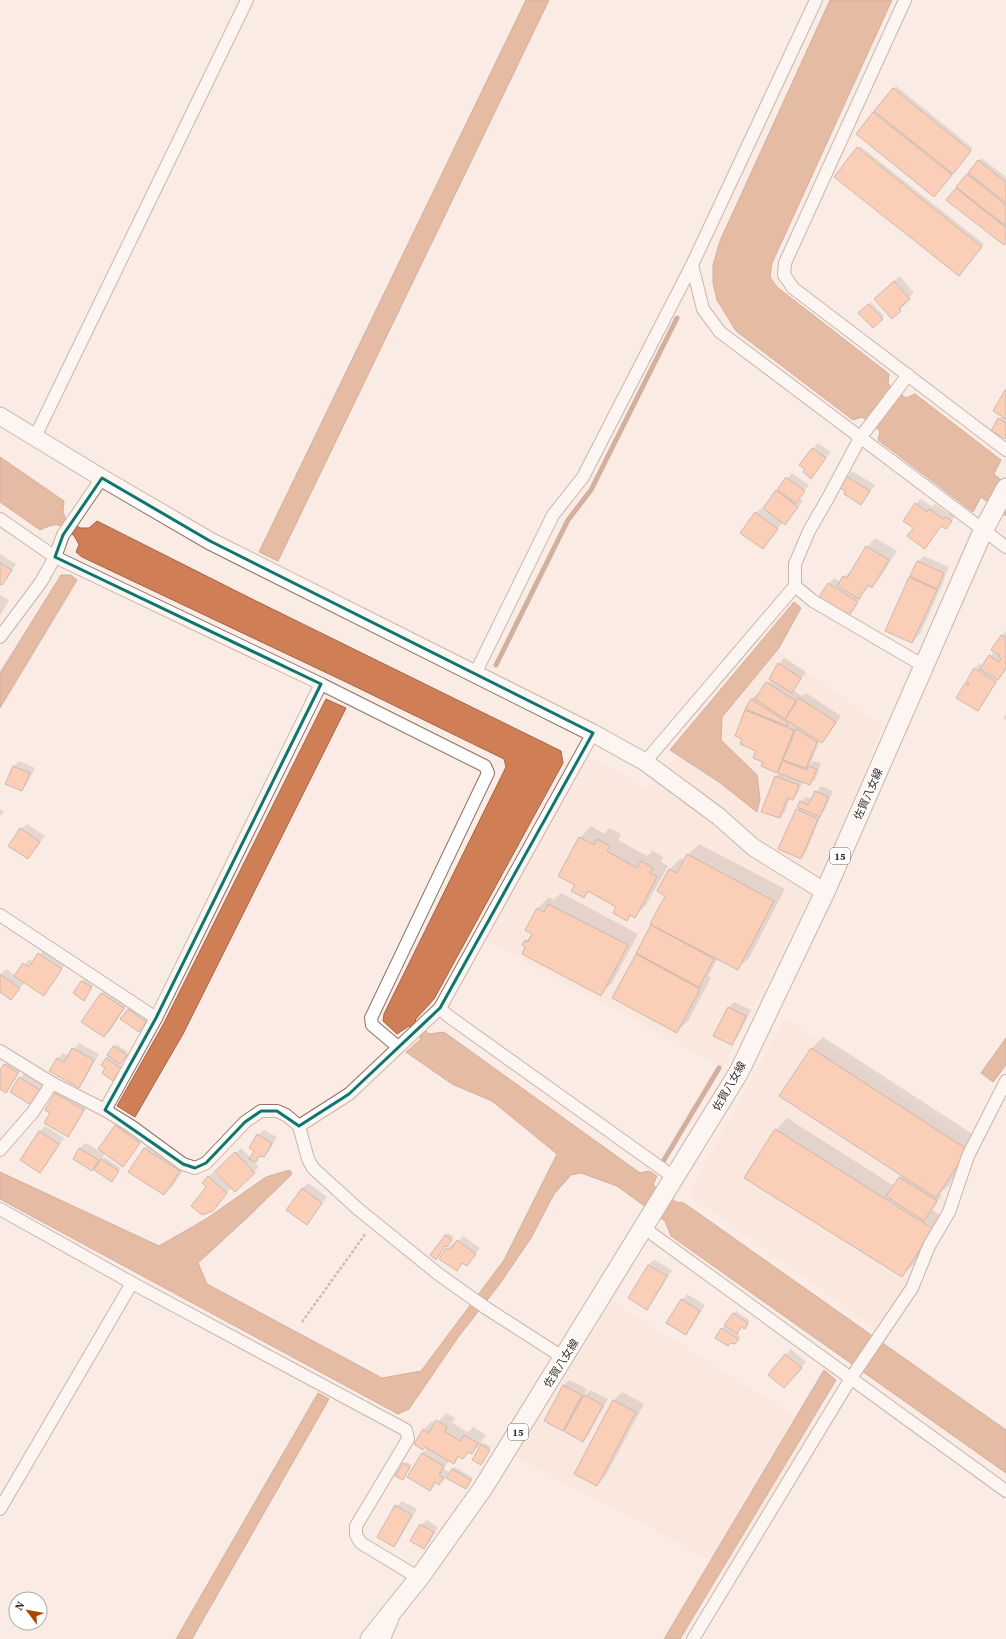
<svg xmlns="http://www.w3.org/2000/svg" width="1006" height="1639" viewBox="0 0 1006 1639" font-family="'Source Serif 4','Noto Sans JP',serif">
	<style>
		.built { fill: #fae0d4 }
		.water { fill: #cf7e55; stroke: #a26547 }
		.shadow { fill: #0003 }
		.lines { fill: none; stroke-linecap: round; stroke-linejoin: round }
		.stream { stroke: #a26547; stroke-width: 5 }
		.building { fill: #fda87e; stroke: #97786a }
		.street-casing { stroke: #8f7162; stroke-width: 14 }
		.secondary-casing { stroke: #8f7162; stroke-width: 19 }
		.primary-casing { stroke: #8f7162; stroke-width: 21 }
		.path { stroke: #91847d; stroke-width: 2.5; stroke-dasharray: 3 2; stroke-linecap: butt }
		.street { stroke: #fff; stroke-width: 12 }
		.secondary { stroke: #fff; stroke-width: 17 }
		.primary { stroke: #fff; stroke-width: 19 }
		.marked { fill: none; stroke: #0f766e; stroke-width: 3; stroke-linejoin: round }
		.labels { text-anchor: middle; stroke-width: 4; stroke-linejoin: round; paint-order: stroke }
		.shield { fill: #fff; stroke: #746b66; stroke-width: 1 }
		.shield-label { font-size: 10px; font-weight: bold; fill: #382b25 }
		.street-label { font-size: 11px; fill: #382b25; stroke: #fff }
	</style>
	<rect width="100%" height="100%" fill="#faece5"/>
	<!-- built -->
	<g class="built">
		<polygon points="771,646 883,726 825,867 723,1067 484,940 587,754 647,789"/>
		<polygon points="785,1018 980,1149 922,1282 886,1336 689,1194"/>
		<polygon points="612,1301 823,1434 737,1574 516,1457"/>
	</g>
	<!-- water -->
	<g class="water">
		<polygon points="526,0 549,0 278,561 259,552"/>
		<polygon points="830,0 892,0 772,263 770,277 777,287 889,374 888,384 906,398 915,394 1001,460 994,474 1006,484 1006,516 981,497 973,512 878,440 880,431 862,417 853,420 736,331 717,300 713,283 713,265 720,241"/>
		<path d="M0 457 64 501 63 511 65 518 80 528H89L97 521 250 598 561 751 563 763 434 999 415 1020 429 1034 444 1032 640 1173 649 1171 657 1176 653 1185 676 1202 684 1203 1006 1430V1473L671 1236 665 1221 617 1186 581 1173 571 1175 554 1194 531 1238 499 1285 459 1336 409 1409 398 1414 0 1199V1172L159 1246 206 1219 266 1177 290 1170 292 1174 248 1217 198 1263 207 1284 382 1378 421 1371 504 1260 557 1154 492 1101 452 1084 406 1052 421 1039 409 1026 397 1034 383 1021 384 1014 506 767 504 759 346 682 82 557 76 552 79 545C75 535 65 523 53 525 49 526 44 528 40 530L0 502Z"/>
		<polygon points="61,575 71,575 77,580 0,708 0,673"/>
		<polygon points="794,602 801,608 779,648 722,717 721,740 757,775 760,799 757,812 719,782 670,750"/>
		<polygon points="326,699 346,708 183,1034 135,1117 117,1106 164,1023"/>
		<polygon points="1006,1038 1006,1065 993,1082 981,1073"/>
		<polygon points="824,1370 836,1380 680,1639 664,1639"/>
		<polygon points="318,1393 329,1399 192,1639 176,1639"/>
	</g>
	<!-- shadow -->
	<g class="shadow">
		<polygon points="896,86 973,148 937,193 857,134"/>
		<polygon points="860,146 984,244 961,273 858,148"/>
		<polygon points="981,158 1006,177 1006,242 957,189"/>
		<polygon points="900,276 914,293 904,302 906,304 892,318 880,294"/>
		<polygon points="871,302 884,316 873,327 860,313"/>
		<polygon points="1006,391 1006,438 999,419 1002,416"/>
		<polygon points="818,443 831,452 811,477 806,469 800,465"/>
		<polygon points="852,471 875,485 861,504 840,487"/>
		<polygon points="792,473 809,485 799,498 803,501 790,518 785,523 783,522 763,548 756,513 761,508 763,509"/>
		<polygon points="921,499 932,507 935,504 949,514 952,512 956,515 946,528 942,525 925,547 914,528 916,504"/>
		<polygon points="875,538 897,551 880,578 872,586 870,585 861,595 862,596 853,611 847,617 829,583 834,578 841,582 844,577 853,569 867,547"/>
		<polygon points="0,554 16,564 7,579 2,584 0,583"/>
		<polygon points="924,556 949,567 943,581 944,581 920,634 912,642 910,578 918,561"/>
		<polygon points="0,595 9,600 0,616"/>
		<polygon points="1006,631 1006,670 999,678 983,704 977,710 965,684 975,669 980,663 983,666 994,651 993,650 1002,635"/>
		<polygon points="784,658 806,672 793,690 802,696 806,693 841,716 828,736 822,742 820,740 810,765 814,761 821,763 816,779 810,784 803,781 798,793 793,799 790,798 785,812 779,817 776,777 779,773 781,767 776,771 764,762 757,750 743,738 746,711 747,709 746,709 751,699 757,694 759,695 771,679 779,664"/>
		<polygon points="1006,714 1006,720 1003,718"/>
		<polygon points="19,761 35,768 27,784 22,790 6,783 14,766"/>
		<polygon points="821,786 833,791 825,810 822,813 806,852 800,858 797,810 800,807 800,802 806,797 812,799 816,792"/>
		<polygon points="0,809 4,811 0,818"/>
		<polygon points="27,824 45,836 28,858 21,829"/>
		<polygon points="591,826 604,834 609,828 621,834 618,840 647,856 653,851 663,857 661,862 668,866 646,905 635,917 632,915 627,919 617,907 589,891 583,897 576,885 580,838"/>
		<polygon points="699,844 785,889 749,958 737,969 718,958 708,976 711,978 688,1021 676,1032 637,955 666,895 669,870 681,858 685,861 688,855"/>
		<polygon points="561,893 638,934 612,983 601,994 527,947 526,941 533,933 537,909 549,897 554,900"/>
		<polygon points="45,948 66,963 43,994 25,982 11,999 0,991 0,975 6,969 16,976 29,959 34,962"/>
		<polygon points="84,979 93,985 86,997 74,993"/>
		<polygon points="107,988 129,1002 110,1031 104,1036 83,1022 102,993"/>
		<polygon points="734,1002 751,1010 737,1038 731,1044 728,1008"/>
		<polygon points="134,1004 151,1016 138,1031 129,1009"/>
		<polygon points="823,1037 979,1138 948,1186 939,1194 942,1195 932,1210 943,1217 913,1265 902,1276 776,1130 787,1118 894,1186 902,1175 781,1096 812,1048"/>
		<polygon points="79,1043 99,1054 84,1081 79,1087 58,1059 63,1053 68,1056"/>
		<polygon points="116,1044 128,1052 120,1064 124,1066 113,1080 107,1068 106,1058"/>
		<polygon points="10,1059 23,1067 11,1086 6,1091 0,1088 0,1072"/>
		<polygon points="26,1072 45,1085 36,1098 20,1078"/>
		<polygon points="61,1088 88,1105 73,1130 68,1136 52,1113 56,1094"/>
		<polygon points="121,1120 145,1137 123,1165 116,1126"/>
		<polygon points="45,1126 64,1138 46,1166 40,1171 21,1159 40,1131"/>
		<polygon points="264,1130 277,1137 270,1150 264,1156 261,1155 255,1162 259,1167 235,1190 232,1187 218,1204 208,1187 208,1177 214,1171 220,1177 222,1176 217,1171 241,1148 251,1158 255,1150 258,1135"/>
		<polygon points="153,1140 188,1163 173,1186 164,1194 130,1171 145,1148"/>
		<polygon points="86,1143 104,1154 101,1160 104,1157 121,1168 114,1178 97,1165 92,1170 74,1159 80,1148"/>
		<polygon points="308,1183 327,1197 307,1223 302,1189"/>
		<polygon points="448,1233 454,1237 448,1246 446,1245 438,1256 445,1235"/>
		<polygon points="463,1236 480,1248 467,1265 463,1263 457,1270 447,1249 453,1243 455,1245"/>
		<polygon points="654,1260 672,1270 652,1303 647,1308 629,1298 648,1265"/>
		<polygon points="687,1294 705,1305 691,1328 685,1334 682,1300"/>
		<polygon points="736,1311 750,1321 745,1328 742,1326 736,1333 740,1336 737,1341 716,1337"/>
		<polygon points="791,1349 806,1362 790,1381 769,1374"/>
		<polygon points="569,1380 587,1389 583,1398 590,1390 608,1399 588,1435 583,1440 569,1423 562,1430 545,1420 564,1385"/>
		<polygon points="622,1392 644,1404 605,1477 597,1485 613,1401"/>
		<polygon points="446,1413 455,1418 452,1423 468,1432 473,1427 486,1435 480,1445 471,1453 469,1452 463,1458 460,1456 454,1463 449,1460 444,1469 449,1472 445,1478 439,1484 436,1482 430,1490 408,1477 422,1453 428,1448 423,1430 432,1421 436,1424"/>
		<polygon points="484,1443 491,1447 483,1461 482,1445"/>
		<polygon points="406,1462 412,1465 403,1479 404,1464"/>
		<polygon points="455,1467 473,1478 468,1486 452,1469"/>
		<polygon points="402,1501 417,1509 399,1540 394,1546 396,1506"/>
		<polygon points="427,1520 438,1527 429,1543 423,1548 421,1525"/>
	</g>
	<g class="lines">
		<!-- stream -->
		<g class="stream">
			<polyline points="496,665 568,520 591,490 677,318"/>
			<polyline points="664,1160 719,1068"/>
		</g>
	</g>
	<!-- building -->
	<g class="building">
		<polygon points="893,88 971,151 953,174 874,111"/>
		<polygon points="873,112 952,175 934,197 856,134"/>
		<polygon points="857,147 982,247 959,276 834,177"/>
		<polygon points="978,160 1006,182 1006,203 968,173"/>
		<polygon points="967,174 1006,205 1006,226 956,187"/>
		<polygon points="956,188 1006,228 1006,242 1004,245 946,200"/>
		<polygon points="894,281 910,299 899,308 901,311 892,319 874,299"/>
		<polygon points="868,304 883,319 873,328 858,313"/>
		<polygon points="1005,390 1006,390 1006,419 993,411"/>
		<polygon points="998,418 1006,423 1006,439 991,431"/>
		<polygon points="812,448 826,458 811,479 803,472 805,469 799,465"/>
		<polygon points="846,476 870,491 861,505 844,494 845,491 839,487"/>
		<polygon points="786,477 805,491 796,503 777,490"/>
		<polygon points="776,490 798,507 785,525 763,508"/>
		<polygon points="915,503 927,512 929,509 943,519 945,517 952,521 946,529 941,526 925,549 907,536 913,528 903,521"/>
		<polygon points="755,512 778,529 763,549 740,533"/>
		<polygon points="866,546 889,560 872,588 868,585 859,599 837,586 843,576 847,578"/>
		<polygon points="917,561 944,573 937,589 910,576"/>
		<polygon points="0,563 12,570 2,585 0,584"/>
		<polygon points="909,577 937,590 912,643 885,631"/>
		<polygon points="828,583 858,602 847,618 818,598"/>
		<polygon points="1001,635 1006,638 1006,668 998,680 980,669 989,655 999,662 1001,659 999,657 1000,655 991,650"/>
		<polygon points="778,663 801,678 792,693 769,679"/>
		<polygon points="974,668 996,682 978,711 956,698 965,683 968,686 969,684 966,682"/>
		<polygon points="766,682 796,701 785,719 755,699"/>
		<polygon points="799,698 836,722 822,743 785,719"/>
		<polygon points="751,699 788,723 787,726 745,709"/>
		<polygon points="745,710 794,730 777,773 761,766 763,762 753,758 756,751 740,744 742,739 735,736"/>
		<polygon points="796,729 817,742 806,768 783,760"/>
		<polygon points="782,761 807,770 808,766 817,769 810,785 778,773"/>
		<polygon points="13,766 30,773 22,791 5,784"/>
		<polygon points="775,776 799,785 793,800 787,798 780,818 761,812"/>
		<polygon points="815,791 828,797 820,817 797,807 800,801 808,805"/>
		<polygon points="796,809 818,819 801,859 778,849"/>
		<polygon points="20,828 40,842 28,859 8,846"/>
		<polygon points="579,837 594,845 597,839 610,846 607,851 637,868 641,861 653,868 650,873 657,877 635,918 630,915 627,921 613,913 616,907 588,891 584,898 571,891 575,885 558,876"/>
		<polygon points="687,854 774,901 738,970 650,924 665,896 657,891 669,869 677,873"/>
		<polygon points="548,904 628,945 601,996 522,954 525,947 522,945 525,940 528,942 532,934 525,930 537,908 544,912"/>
		<polygon points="651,925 714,959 699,987 636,953"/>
		<polygon points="38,953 62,969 44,996 14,976 23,963 29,967"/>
		<polygon points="636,954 700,989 677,1033 612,998"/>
		<polygon points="0,974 20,988 11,1000 0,992"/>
		<polygon points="81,981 92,987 84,1001 73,993"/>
		<polygon points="101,993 124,1008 104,1037 81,1022"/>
		<polygon points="728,1007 746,1016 732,1045 713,1036"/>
		<polygon points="128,1009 146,1022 139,1032 120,1019"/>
		<polygon points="113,1046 127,1055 120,1064 107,1055"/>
		<polygon points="72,1048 94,1060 79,1088 49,1071 57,1058 64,1062"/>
		<polygon points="811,1048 968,1150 936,1198 779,1096"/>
		<polygon points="106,1058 122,1069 113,1081 102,1073 105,1068 101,1065"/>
		<polygon points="4,1064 18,1073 6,1093 0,1089 0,1070"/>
		<polygon points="19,1077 40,1090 31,1105 10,1092"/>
		<polygon points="55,1093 84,1110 68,1137 44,1123 50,1113 45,1110"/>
		<polygon points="115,1125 140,1143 123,1167 98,1149"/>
		<polygon points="775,1129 933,1229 902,1277 744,1178"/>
		<polygon points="39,1131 59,1144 40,1173 20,1160"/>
		<polygon points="257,1134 272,1143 264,1157 259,1156 256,1162 249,1159 254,1151 249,1148"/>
		<polygon points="79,1148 99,1160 92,1171 73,1159"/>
		<polygon points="144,1148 180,1171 164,1195 128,1172"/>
		<polygon points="235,1152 255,1173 235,1192 215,1171"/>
		<polygon points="101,1159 119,1171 112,1182 94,1170"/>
		<polygon points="208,1176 227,1193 213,1211 202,1215 191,1206 206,1187 202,1183"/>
		<polygon points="899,1177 937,1201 924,1221 886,1196"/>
		<polygon points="302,1188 322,1203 307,1225 286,1210"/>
		<polygon points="445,1235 452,1240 447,1247 445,1246 436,1260 430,1255"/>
		<polygon points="457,1240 476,1254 467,1266 462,1263 457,1271 439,1259 446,1248 450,1250"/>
		<polygon points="648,1265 667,1276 647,1310 628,1298"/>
		<polygon points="681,1299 700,1311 686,1335 666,1323"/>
		<polygon points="733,1313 748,1323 745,1329 741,1327 737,1334 724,1325"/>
		<polygon points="721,1328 739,1339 735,1344 731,1343 728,1346 715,1338"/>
		<polygon points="785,1354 802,1368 784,1388 768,1375"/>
		<polygon points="563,1385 582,1395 563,1431 544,1421"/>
		<polygon points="584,1395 603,1405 583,1442 564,1431"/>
		<polygon points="613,1400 636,1412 597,1486 574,1474"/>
		<polygon points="436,1420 447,1427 445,1432 460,1441 464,1435 478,1443 472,1454 468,1452 463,1459 458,1456 454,1464 425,1447 423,1450 414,1444 423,1429 429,1433"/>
		<polygon points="481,1444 490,1450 481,1465 472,1460"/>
		<polygon points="422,1453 444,1466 439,1475 444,1478 439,1485 435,1482 430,1491 407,1477"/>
		<polygon points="403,1463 410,1467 403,1480 395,1476"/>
		<polygon points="452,1469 471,1480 466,1489 446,1478"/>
		<polygon points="395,1505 412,1515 394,1547 377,1537"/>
		<polygon points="420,1524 434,1532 424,1549 410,1541"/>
	</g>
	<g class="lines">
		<!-- street casing -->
		<g class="street-casing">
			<g id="street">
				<polyline points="905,0 785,263 784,275 793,288 1006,450"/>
				<polyline points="692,265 703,309 720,332 1006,547"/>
				<polyline points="35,437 247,0"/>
				<polyline points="0,519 55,557 321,684 156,1018 105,1110"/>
				<polyline points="795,586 813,601 924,666"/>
				<polyline points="0,637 41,582 55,557 63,535 102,478"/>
				<polyline points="475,674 553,515 583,477 692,265 816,0"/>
				<polyline points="321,684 485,766 488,773 371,1018 372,1025 398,1047"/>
				<polyline points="645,762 795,586 795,564 809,531 828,498 860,438 908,375"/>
				<polyline points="0,915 156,1018"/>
				<polyline points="440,1008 447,1015 675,1178"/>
				<polyline points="0,1051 52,1083 105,1110 131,1126 183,1164 195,1168 206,1163 245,1122 261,1111 277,1111 286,1115 299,1126 308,1159 313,1168 358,1209 437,1273 486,1308 564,1358"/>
				<polyline points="299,1126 349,1094 440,1008 593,733"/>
				<polyline points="0,1150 33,1112 52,1083"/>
				<polyline points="0,1209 132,1283 406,1430 408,1439 356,1526 356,1535 361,1543 419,1578"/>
				<polyline points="644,1228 1006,1491"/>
				<polyline points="0,1509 132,1283"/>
				<polyline points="384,1639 392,1620"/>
				<polyline points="693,1639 851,1378 912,1288 929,1246 949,1212 968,1156 1006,1081"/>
			</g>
		</g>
		<!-- secondary casing -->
		<g class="secondary-casing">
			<polyline id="secondary" points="0,416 102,478 210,541 593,733 645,762 718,816 753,847 825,892"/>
		</g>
		<!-- primary casing -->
		<g class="primary-casing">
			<polyline id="primary" points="370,1639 419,1578 483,1488 739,1072 825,892 983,531 1006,488"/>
		</g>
		<!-- path -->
		<polyline class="path" points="302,1322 366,1233"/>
		<!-- street -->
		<use href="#street" class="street"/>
		<!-- secondary -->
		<use href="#secondary" class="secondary"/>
		<!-- primary -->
		<use href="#primary" class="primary"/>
	</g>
	<!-- marked area -->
	<path d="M0 0H1006V1639H0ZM102 478 210 541 593 733 440 1008 349 1094 299 1126 277 1111H261L245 1122 206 1163 195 1168 183 1164 105 1110 156 1018 321 684 55 557 63 535Z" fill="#faece5" fill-opacity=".55" fill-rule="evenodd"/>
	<path class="marked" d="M102 478 210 541 593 733 440 1008 349 1094 299 1126 277 1111H261L245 1122 206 1163 195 1168 183 1164 105 1110 156 1018 321 684 55 557 63 535Z"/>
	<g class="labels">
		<!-- shield labels -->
		<g class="shield">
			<rect x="830" y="848" width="20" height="16" rx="3"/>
			<rect x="508" y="1424" width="20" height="16" rx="3"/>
		</g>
		<g class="shield-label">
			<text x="840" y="860">15</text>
			<text x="518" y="1436">15</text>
		</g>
		<!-- street labels -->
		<g class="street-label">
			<text transform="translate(868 794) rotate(-66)" y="4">佐賀八女線</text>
			<text transform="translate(729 1086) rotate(-60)" y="4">佐賀八女線</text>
			<text transform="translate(561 1363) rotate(-58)" y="4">佐賀八女線</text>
		</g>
	</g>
	<!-- north arrow -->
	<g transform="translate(28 1611) rotate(302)"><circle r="19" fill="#ffffff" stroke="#afaaa8"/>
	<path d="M0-3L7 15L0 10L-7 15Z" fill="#a94800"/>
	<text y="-6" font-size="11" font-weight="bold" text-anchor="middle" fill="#382b25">N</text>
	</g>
</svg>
